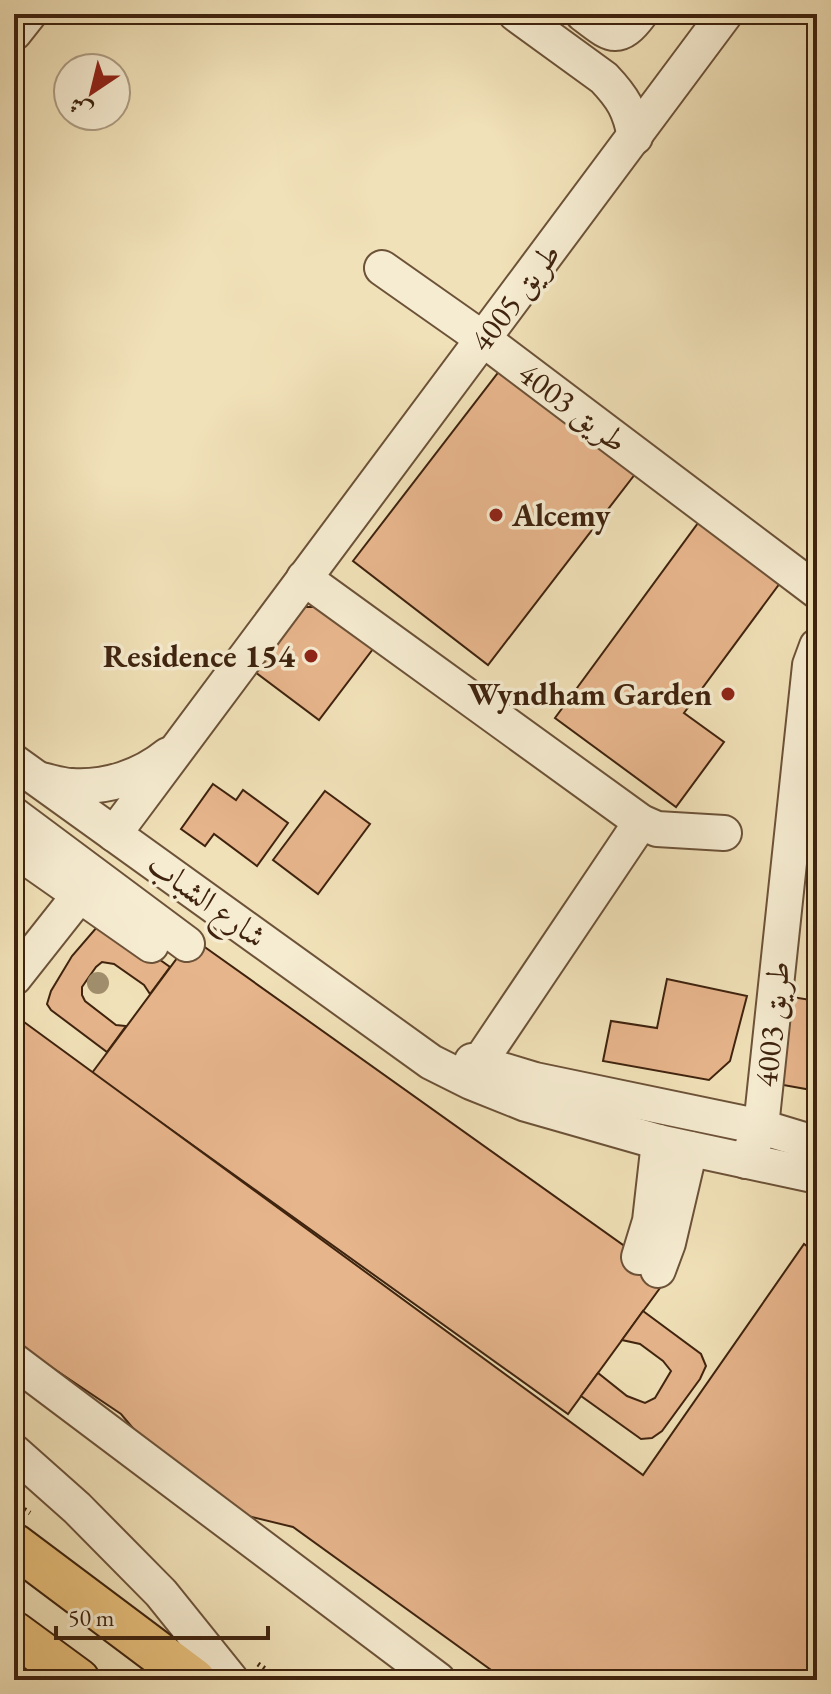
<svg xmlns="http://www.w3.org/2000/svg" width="831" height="1694" viewBox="0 0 831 1694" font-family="'EB Garamond',Amiri,serif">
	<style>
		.building { fill: #e7b58c; stroke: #3f230e; stroke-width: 2 }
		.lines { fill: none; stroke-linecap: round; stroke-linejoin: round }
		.minor-casing { stroke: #6c5238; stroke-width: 38 }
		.major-casing { stroke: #3f230e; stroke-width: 46 }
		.path { stroke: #3f230e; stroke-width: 5; stroke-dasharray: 2 4; stroke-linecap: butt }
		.minor { stroke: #f6ecd1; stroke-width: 34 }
		.major { stroke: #e8c07c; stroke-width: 42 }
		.tree { fill: #a18e6c }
		.poi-dot { fill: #8f2418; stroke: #f6ecd1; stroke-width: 3 }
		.labels { text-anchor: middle; stroke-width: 7; stroke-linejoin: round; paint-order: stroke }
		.street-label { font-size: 32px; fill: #3f230e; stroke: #f6ecd1 }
		.poi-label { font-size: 32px; font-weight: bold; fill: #3f230e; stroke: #f6ecd1; text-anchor: end }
	</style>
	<rect width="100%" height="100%" fill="#f1e1b8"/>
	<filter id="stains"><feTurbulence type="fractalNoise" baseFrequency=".0025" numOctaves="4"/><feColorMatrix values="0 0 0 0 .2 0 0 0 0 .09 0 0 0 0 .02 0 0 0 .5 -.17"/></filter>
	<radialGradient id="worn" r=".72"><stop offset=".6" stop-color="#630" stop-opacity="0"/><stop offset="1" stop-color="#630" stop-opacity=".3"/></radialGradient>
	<!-- building -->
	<g class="building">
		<polygon points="504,365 639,469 488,665 353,561"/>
		<polygon points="701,519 783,579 684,713 724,742 676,807 555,718"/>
		<polygon points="292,607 325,607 376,645 319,720 247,666"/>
		<polygon points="213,784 236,800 243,790 288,823 257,866 214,834 205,846 181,829"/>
		<polygon points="325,791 370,824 318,894 273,860"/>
		<polygon points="97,927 115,928 170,967 150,994 144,985 114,964 102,962 96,967 82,987 82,995 85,1001 116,1025 126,1026 107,1052 51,1010 47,1004 51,991 72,956"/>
		<polygon points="192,938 668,1277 568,1414 92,1073"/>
		<polygon points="667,979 747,996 730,1061 709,1080 603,1061 611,1021 657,1028"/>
		<polygon points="786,996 817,1001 817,1091 772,1083"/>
		<polygon points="24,1022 643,1475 804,1244 817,1254 817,1680 505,1680 293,1527 240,1514 148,1446 121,1414 14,1342 14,1038"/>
		<polygon points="643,1311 701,1354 706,1366 700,1379 662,1431 652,1438 641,1439 581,1396 598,1373 627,1396 645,1403 655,1398 671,1371 663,1361 640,1344 622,1340"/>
	</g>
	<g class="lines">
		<!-- minor casing -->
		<g class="minor-casing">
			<g id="minor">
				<path d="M516 14 604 78C623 98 630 110 635 137"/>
				<path d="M583 14C609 33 617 45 640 14"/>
				<polyline points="14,33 29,14"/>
				<polyline points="382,268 483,339 817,591"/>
				<polyline points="304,578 641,822 657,829 724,833"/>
				<polyline points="14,762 431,1062 471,1082 526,1104 659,1142 817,1176"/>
				<path d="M41 780C51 782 62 786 72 786 106 788 141 777 168 755"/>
				<polyline points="14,815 187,944"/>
				<polyline points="114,834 725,14"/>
				<polyline points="14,849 151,945"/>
				<polyline points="14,978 93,878"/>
				<polyline points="472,1061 535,1080 761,1127 817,1144"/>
				<polyline points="479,1063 641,822"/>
				<polyline points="746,1161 761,1127 810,665 817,646"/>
				<polyline points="639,1257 650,1221 659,1142"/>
				<polyline points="658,1270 668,1243 690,1149"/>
				<polyline points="14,1361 438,1680"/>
				<polyline points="14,1452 77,1508 161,1593 231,1680"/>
			</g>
		</g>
		<!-- major casing -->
		<g class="major-casing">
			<g id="major">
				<polyline points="14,1545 194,1680"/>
				<polyline points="14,1633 78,1680"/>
			</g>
		</g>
		<!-- path -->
		<g class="path">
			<polyline points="14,1503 30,1513"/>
			<polyline points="258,1664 281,1680"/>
		</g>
		<!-- minor -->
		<use href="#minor" class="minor"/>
		<!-- major -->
		<use href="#major" class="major"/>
	</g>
	<!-- trees -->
	<circle class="tree" cx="98" cy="983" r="11"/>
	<!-- markers -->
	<g class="poi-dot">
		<circle cx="496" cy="515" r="8"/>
		<circle cx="311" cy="656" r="8"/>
		<circle cx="728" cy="694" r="8"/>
	</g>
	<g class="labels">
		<!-- street labels -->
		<g class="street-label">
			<text transform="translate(515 297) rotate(-53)" y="11">طريق 4005</text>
			<text transform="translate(573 407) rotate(37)" y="11">طريق 4003</text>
			<text transform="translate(207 900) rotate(36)" y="11">شارع الشباب</text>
			<text transform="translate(772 1024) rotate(-84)" y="11">طريق 4003</text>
		</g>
		<!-- poi labels -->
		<g class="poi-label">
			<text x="512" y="526" text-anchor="start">Alcemy</text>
			<text x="295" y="667">Residence 154</text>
			<text x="712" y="705">Wyndham Garden</text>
		</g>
	</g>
	<!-- margin -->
	<rect width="831" height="1694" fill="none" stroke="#f1e1b8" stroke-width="48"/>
	<rect x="16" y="16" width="799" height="1662" fill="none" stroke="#3f230e" stroke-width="4"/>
	<rect x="24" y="24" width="783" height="1646" fill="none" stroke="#3f230e" stroke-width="2"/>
	<!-- north arrow -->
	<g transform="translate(92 92) rotate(215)"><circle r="38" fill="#f6ecd1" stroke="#ad9c83" stroke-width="2"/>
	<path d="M0-6L14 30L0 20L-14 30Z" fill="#8f2418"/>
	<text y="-12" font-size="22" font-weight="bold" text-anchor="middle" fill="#3f230e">ش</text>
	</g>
	<!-- scale -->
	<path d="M56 1626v12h212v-12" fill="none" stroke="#3f230e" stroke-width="4"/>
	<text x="68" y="1626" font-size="24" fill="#3f230e" stroke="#f6ecd1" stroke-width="6" paint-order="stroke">50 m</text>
	<rect width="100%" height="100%" filter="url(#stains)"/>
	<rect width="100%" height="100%" fill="url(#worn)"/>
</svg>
